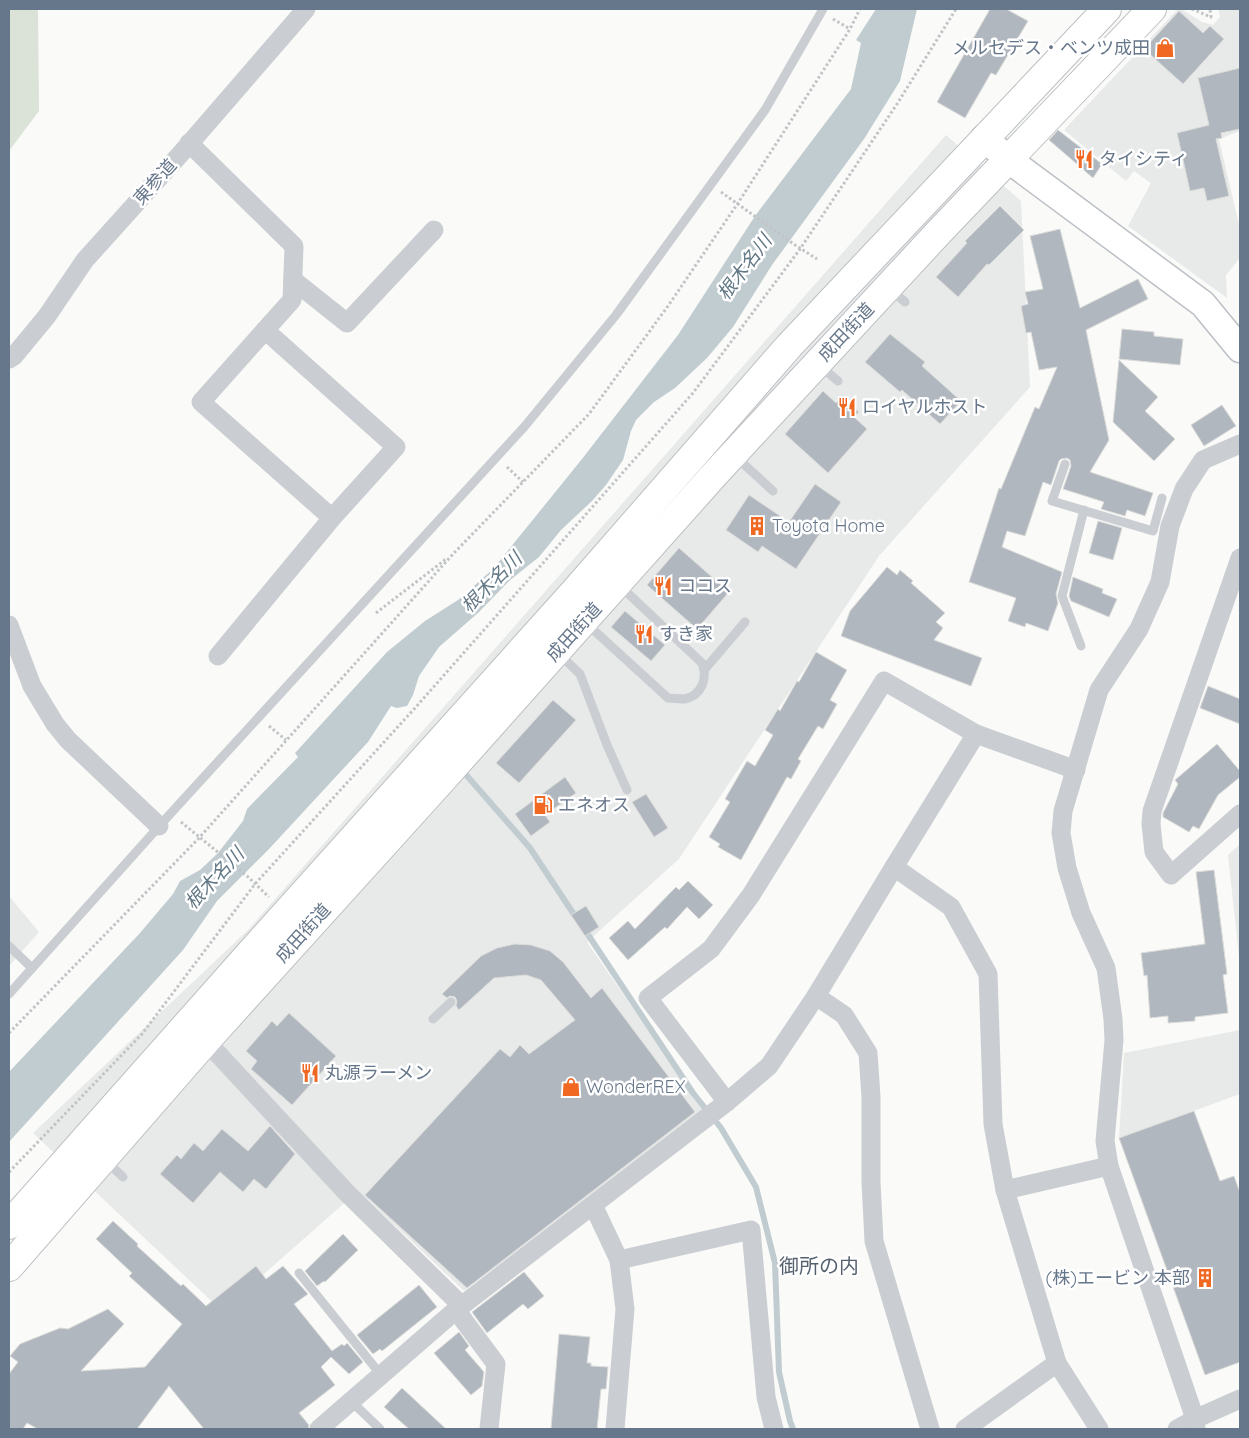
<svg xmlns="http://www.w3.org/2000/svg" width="1249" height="1438" viewBox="0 0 1249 1438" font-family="Quicksand,'Noto Sans JP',sans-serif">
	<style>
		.built { fill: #e8e9e9 }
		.green { fill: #dbe2d8 }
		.water { fill: #c1ccd1 }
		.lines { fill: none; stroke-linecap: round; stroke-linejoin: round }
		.stream { stroke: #c1ccd1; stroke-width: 6 }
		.building { fill: #b0b7bf; stroke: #dcdcda }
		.secondary-casing { stroke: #bcc0c6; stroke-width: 29 }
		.highway-casing { stroke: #bcbfc3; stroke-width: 30 }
		.path { stroke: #c1c4c6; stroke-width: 3; stroke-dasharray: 2.5 2.5; stroke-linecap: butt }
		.lane { stroke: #cacdd1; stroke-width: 9 }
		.street { stroke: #cacdd1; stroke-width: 19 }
		.secondary { stroke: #fff; stroke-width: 26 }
		.highway { stroke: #fff; stroke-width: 28 }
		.labels { text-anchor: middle; stroke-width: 5; stroke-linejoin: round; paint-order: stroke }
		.poi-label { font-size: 18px; fill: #67778b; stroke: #fff; text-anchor: start }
		.street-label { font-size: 18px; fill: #67778b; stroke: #fff }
		.water-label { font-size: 19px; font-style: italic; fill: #637885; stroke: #fff }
		.quarter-label { font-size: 20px; fill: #55616f; stroke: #fff }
	</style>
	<rect width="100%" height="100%" fill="#fafaf8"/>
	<!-- built -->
	<g class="built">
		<polygon points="1178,9 1181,9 1202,22 1213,25 1220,17 1218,9 1240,9 1240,131 1219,139 1240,229 1240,258 1226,275 1227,298 1128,226 1151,183 1134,171 1126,181 1064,130"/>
		<polygon points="946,135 1021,201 1030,387 879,556 679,859 587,942 705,1112 464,1291 358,1191 222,1311 33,1133 247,931"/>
		<polygon points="1240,844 1240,966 1228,855"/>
		<polygon points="9,896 39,932 9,966"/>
		<polygon points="1240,1030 1240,1094 1119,1138 1124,1053"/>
	</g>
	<!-- green -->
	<polygon class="green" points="9,9 38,9 39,111 9,151"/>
	<!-- water -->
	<polygon class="water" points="876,9 917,9 900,81 864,139 772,265 733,327 707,358 675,388 654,402 636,420 631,431 623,460 606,485 592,501 561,530 539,557 509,581 479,612 439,647 419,676 413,695 407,706 397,708 391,706 368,742 269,849 217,901 183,950 9,1142 9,1072 140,933 173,894 180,881 200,870 218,853 243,821 247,809 298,757 295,753 387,652 425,621 458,600 493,569 582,459 678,335 755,216 851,89 861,43 856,40"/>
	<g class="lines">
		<!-- stream -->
		<g class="stream">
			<polyline points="461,769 530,848 577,919"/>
			<polyline points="583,927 693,1093 721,1128 756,1187 775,1263 779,1372 790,1421 793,1429"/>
		</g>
	</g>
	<!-- building -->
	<g class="building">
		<polygon points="990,9 1006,9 1028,21 996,75 991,73 965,118 937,102"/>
		<polygon points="1179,11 1203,33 1210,26 1224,39 1183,84 1144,49"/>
		<polygon points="1240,68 1240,129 1221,133 1222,138 1216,139 1229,196 1207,201 1204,188 1190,191 1177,133 1209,125 1198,78"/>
		<polygon points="1058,130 1102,164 1093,178 1049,140"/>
		<polygon points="1000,206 1024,230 989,265 987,264 958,297 936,277 967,243 965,241"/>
		<polygon points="1060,229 1080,308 1138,279 1148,299 1086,330 1109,440 1090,472 1153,493 1145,516 1127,510 1125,516 1101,509 1104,502 1063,489 1071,466 1070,460 1067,458 1061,459 1059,461 1051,485 1043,482 1025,536 1007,531 1002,547 1062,572 1056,594 1058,603 1048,631 1026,623 1025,627 1008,621 1016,598 969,582 999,488 1001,489 1035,407 1039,409 1057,367 1039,370 1031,332 1026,333 1021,306 1028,304 1025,292 1043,289 1030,236"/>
		<polygon points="1122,329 1154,332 1154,336 1183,339 1180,365 1119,359"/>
		<polygon points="890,334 925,362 922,366 961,401 940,424 902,390 900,392 865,362"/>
		<polygon points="1119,360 1158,397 1145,411 1175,439 1154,461 1113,422"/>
		<polygon points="823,391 836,403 842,396 859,412 854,417 867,429 828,473 785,434"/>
		<polygon points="1222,405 1236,426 1204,446 1191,425"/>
		<polygon points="815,484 841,502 796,569 762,546 758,552 726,530 749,495 789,522"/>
		<polygon points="1098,521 1122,528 1113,560 1089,553"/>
		<polygon points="679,548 729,592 697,629 647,585"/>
		<polygon points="887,567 897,575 900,570 913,581 911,583 945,613 936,622 943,628 934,640 982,658 971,686 841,636 850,611"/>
		<polygon points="1073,577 1103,589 1102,593 1117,599 1109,617 1071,601 1069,596"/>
		<polygon points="625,611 665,645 651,661 611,627"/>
		<polygon points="816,652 847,670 830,700 837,704 823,729 818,726 798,759 801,761 791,779 787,777 741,860 718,847 720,844 709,837 730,802 725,799 747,761 755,766 773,735 765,730 778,709 780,711 797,681 799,682"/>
		<polygon points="1208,686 1240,699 1240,724 1200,708"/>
		<polygon points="553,700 576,720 519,783 496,763"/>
		<polygon points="1217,744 1240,771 1240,777 1218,795 1199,829 1193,826 1189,832 1163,817 1163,813 1178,784 1175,780"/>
		<polygon points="565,777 576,793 545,815 550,822 531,836 515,814"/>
		<polygon points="646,794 668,828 654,837 632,802"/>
		<polygon points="1214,870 1227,974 1223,975 1228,1013 1195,1017 1195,1021 1168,1023 1168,1016 1150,1018 1147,975 1144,976 1141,953 1205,944 1196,872"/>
		<polygon points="688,881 713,905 699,919 687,907 667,929 665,927 628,960 609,938 628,921 635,929 676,887 679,890"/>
		<polygon points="586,906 599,927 585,936 571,915"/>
		<polygon points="515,944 531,945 550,951 563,962 591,998 602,988 695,1112 467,1288 365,1195 500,1049 510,1057 520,1045 529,1054 575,1020 541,980 526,975 494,978 459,1010 456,1006 457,1001 455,997 450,996 447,998 442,994 481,956 497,948"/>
		<polygon points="289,1013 336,1056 292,1105 251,1069 257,1061 246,1051 272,1021 277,1026"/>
		<polygon points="1194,1111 1220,1181 1234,1176 1240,1193 1240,1362 1205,1375 1119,1138"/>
		<polygon points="270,1126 295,1154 266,1189 254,1179 243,1192 220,1172 193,1203 160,1174 177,1155 181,1159 194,1143 203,1151 222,1129 248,1151"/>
		<polygon points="113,1221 138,1244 137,1246 181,1286 183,1284 206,1306 256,1266 266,1279 283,1266 308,1294 294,1304 332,1351 342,1344 344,1346 347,1343 363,1362 349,1374 331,1357 321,1367 335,1385 299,1413 309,1425 308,1429 204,1429 169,1386 137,1429 38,1429 27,1423 23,1429 9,1429 9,1374 18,1362 10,1356 20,1344 60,1328 68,1329 108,1309 124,1324 81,1371 145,1367 182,1324 129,1276 132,1273 96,1239"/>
		<polygon points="343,1234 358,1250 325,1282 324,1281 317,1286 305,1271"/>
		<polygon points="524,1272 544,1296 528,1309 523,1304 487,1333 472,1312"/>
		<polygon points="419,1285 437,1307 382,1351 380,1349 373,1354 357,1335"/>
		<polygon points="459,1332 469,1346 465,1350 484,1372 482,1386 471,1395 434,1353"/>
		<polygon points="559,1334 590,1337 587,1363 591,1363 591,1366 608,1367 606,1389 601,1389 597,1429 551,1429"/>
		<polygon points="402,1388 446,1429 409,1429 384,1407"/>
	</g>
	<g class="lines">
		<!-- secondary casing -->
		<g class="secondary-casing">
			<polyline id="secondary" points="984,138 1009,160 1203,304 1240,349"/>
		</g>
		<!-- highway casing -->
		<g class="highway-casing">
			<g id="highway">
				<polyline points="9,1225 252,951 574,592 789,346 1107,9"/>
				<polyline points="9,1267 206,1041 442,780 714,475 939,232 1152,9"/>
			</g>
		</g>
		<!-- path -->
		<g class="path">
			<polyline points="1192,9 1211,17 1210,9"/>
			<polyline points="833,19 850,29"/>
			<polyline points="721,192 795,245 817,259"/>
			<polyline points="507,467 523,482"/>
			<polyline points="376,613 446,559"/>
			<polyline points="269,726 286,740"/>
			<polyline points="181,822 247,876 269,897"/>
			<polyline points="9,1033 199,838 453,554 589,414 668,306 738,203 850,29 860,9"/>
			<polyline points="9,1172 142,1034 255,884 415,708 693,393 800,249 897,104 956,9"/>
		</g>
		<!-- lane -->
		<g class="lane">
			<polyline points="890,289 905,302"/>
			<polyline points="819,365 838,381"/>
			<polyline points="736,457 773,491"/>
			<polyline points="1065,464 1052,501 1153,531 1162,498"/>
			<path d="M587 624 668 698C673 698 680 699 685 699 702 695 708 678 702 663L619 585"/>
			<polyline points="1081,646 1062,596 1084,510"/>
			<polyline points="558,653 580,674 607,745 627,790"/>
			<polyline points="705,669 745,622"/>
			<polyline points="9,946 32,968"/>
			<polyline points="9,994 171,813 525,426 616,315 765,110 823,9"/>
			<polyline points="433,1019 451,1002"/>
			<polyline points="105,1160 123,1177"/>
			<polyline points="299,1273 381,1375"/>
			<polyline points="351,1401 380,1429"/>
		</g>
		<!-- street -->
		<g class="street">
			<polyline points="189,143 294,246 292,300 201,402 332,518 218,656"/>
			<polyline points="293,280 347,323 434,230"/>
			<polyline points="265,330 396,447 332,518"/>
			<polyline points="9,359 14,356 47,316 85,260 184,150 306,9"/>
			<polyline points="1240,558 1152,811 1151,824 1154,852 1171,875 1240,814"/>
			<polyline points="9,625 32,686 55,724 68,740 159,826"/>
			<polyline points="1076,770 976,734 894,867 951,907 988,974 993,1124 1005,1190 1057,1363 1099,1429"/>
			<polyline points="816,996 844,1015 868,1053 871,1097 871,1182 874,1241 930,1429"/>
			<polyline points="206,1041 346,1192 462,1306"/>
			<polyline points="727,1102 648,998 711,949 751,895 884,681 976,734"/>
			<polyline points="1005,1190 1109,1166"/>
			<polyline points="593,1205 619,1260 625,1309 615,1429"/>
			<polyline points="619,1260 751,1230 766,1397 774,1429"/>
			<polyline points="319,1429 456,1310"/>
			<polyline points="489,1429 496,1364 456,1310 727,1102 769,1066 816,996 894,867"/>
			<polyline points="965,1429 1057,1363"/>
			<polyline points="1177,1429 1195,1419 1240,1399"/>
			<polyline points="1196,1429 1195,1419 1109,1166 1105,1141 1114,1040 1113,1019 1106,968 1081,913 1067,868 1061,833 1063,811 1099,690 1139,629 1160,582 1170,526 1184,489 1203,460 1240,444"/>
		</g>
		<!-- secondary -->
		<use href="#secondary" class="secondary"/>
		<!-- highway -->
		<use href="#highway" class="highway"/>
	</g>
	<!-- icons -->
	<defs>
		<g id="shop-bare" transform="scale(1.5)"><path d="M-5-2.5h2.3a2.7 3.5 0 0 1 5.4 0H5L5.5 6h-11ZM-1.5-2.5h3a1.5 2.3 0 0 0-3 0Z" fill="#f06822" stroke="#fff" stroke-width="2.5" paint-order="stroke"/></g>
		<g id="restaurant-bare" transform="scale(1.5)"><path d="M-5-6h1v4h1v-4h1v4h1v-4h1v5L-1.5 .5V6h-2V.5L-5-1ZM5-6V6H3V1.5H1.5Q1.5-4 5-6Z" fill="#f06822" stroke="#fff" stroke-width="2.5" paint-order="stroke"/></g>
		<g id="building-bare" transform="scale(1.5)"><path d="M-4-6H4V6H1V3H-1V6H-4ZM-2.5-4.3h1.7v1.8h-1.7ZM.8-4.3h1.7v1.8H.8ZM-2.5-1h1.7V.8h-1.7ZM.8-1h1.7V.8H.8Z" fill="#f06822" stroke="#fff" stroke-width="2.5" paint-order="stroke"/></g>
		<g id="fuel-bare" transform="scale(1.5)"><path d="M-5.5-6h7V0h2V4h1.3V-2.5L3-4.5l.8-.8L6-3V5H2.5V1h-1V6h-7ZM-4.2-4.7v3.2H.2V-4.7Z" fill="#f06822" stroke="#fff" stroke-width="2.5" paint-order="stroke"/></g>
	</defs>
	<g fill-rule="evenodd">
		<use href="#shop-bare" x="1165" y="48"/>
		<use href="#restaurant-bare" x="1084" y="159"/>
		<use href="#restaurant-bare" x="847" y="407"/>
		<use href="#building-bare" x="757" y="526"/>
		<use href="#restaurant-bare" x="663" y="586"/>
		<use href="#restaurant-bare" x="644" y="634"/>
		<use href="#fuel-bare" x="543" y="805"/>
		<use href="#restaurant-bare" x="310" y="1073"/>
		<use href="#shop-bare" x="571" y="1087"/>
		<use href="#building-bare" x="1205" y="1278"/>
	</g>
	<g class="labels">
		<!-- poi labels -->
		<g class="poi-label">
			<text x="1150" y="54" text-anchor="end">メルセデス・ベンツ成田</text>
			<text x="1099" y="165">タイシティ</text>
			<text x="862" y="413">ロイヤルホスト</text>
			<text x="772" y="532">Toyota Home</text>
			<text x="678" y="592">ココス</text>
			<text x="659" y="640">すき家</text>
			<text x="558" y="811">エネオス</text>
			<text x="325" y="1079">丸源ラーメン</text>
			<text x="586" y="1093">WonderREX</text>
			<text x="1190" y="1284" text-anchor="end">(株)エービン 本部</text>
		</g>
		<!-- street labels -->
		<g class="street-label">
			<text transform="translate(155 182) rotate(-48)" y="6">東参道</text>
			<text transform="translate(846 332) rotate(-47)" y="6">成田街道</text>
			<text transform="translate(574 632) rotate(-48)" y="6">成田街道</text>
			<text transform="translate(303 933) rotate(-48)" y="6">成田街道</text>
		</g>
		<!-- water labels -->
		<g class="water-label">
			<text transform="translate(744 267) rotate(-53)" y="7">根木名川</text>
			<text transform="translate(491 582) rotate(-45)" y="7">根木名川</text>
			<text transform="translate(214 878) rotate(-47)" y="7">根木名川</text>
		</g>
		<!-- quarter labels -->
		<g class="quarter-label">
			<text x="819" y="1273">御所の内</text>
		</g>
	</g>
	<!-- border -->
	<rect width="1249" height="1438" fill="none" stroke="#67778b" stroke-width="20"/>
</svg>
